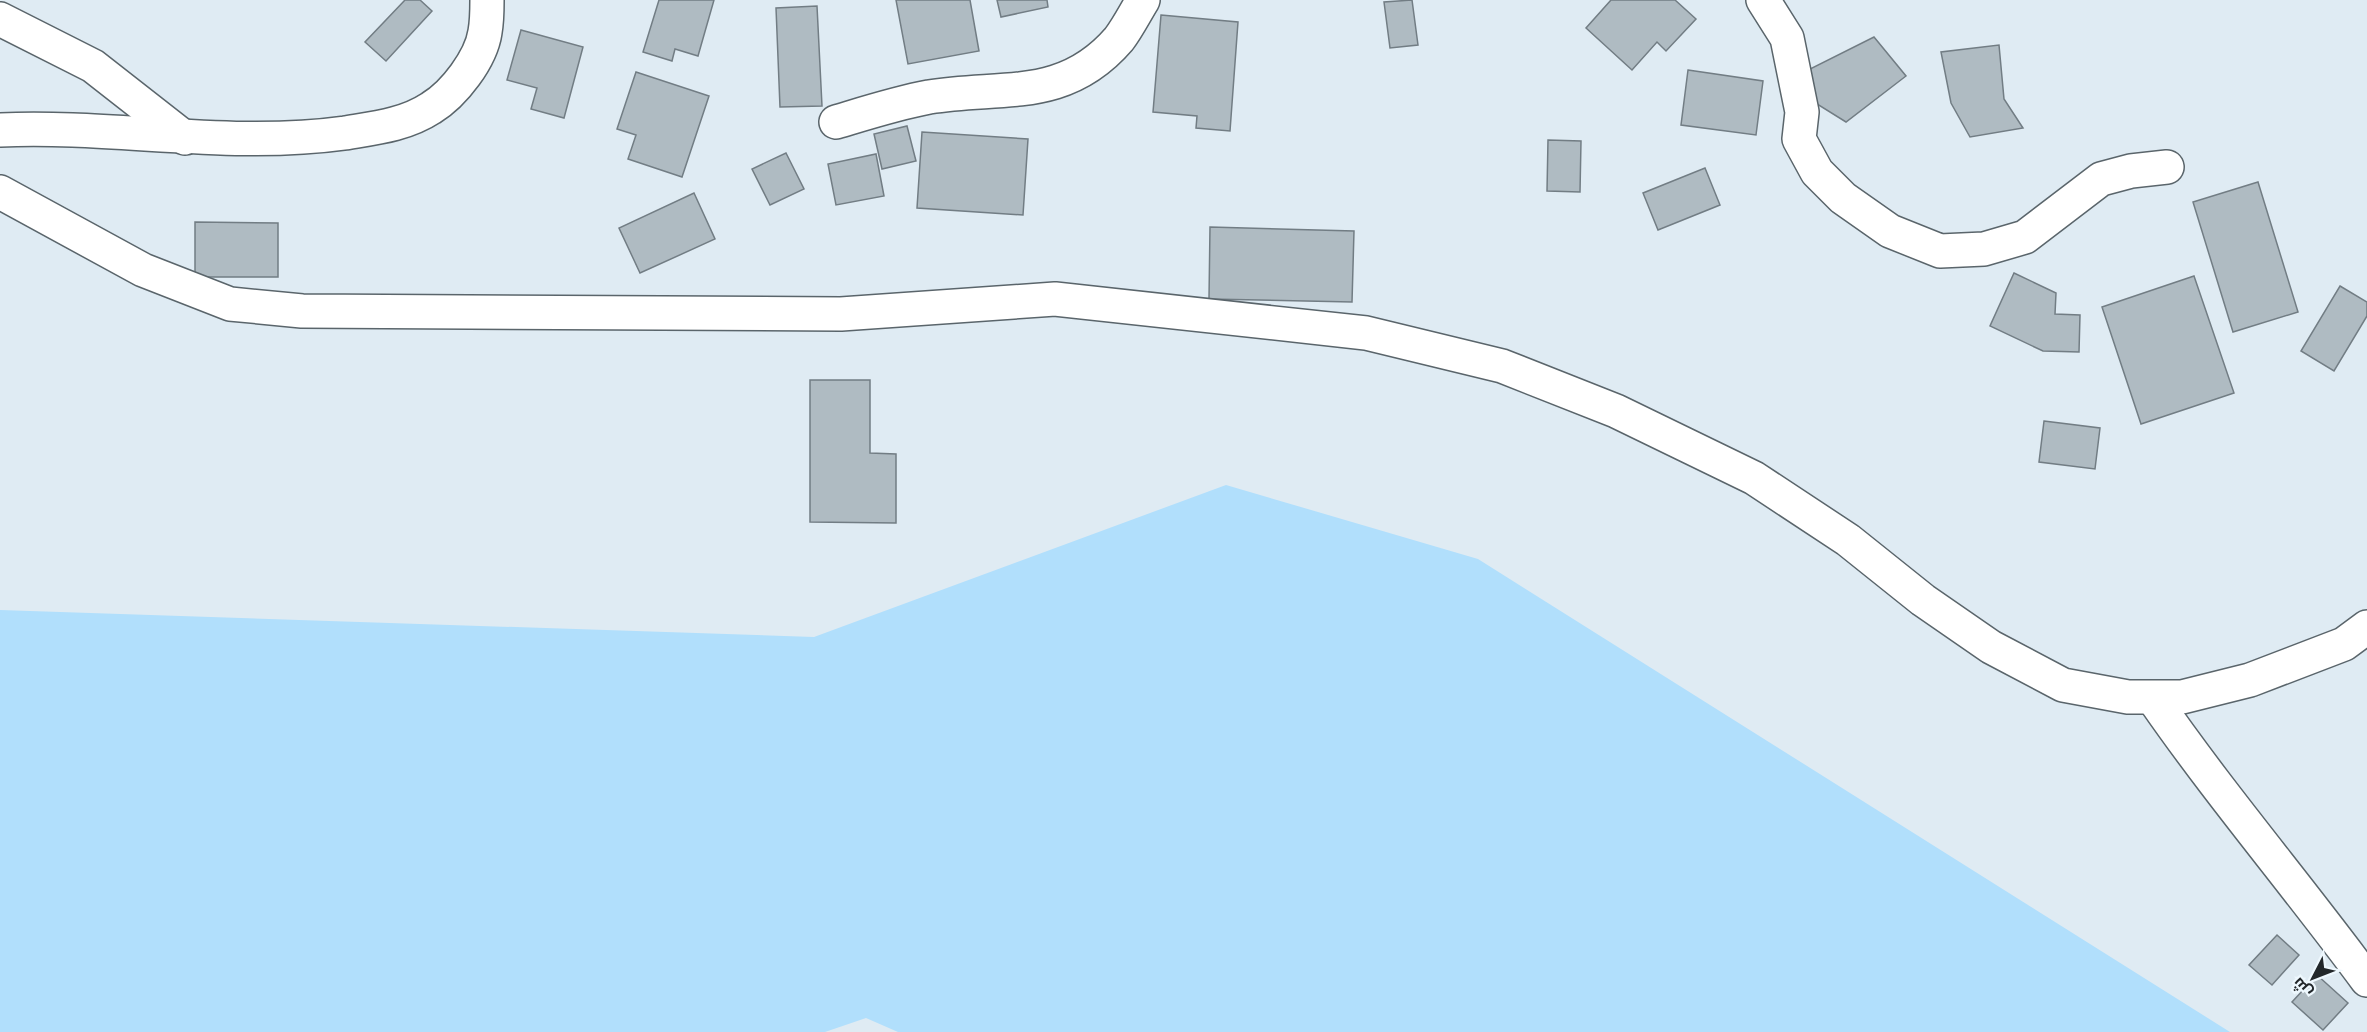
<svg xmlns="http://www.w3.org/2000/svg" width="2367" height="1032" viewBox="0 0 2367 1032" font-family="'Titillium Web',Cairo,sans-serif">
	<style>
		.green { fill: #b1dffc }
		.building { fill: #afbbc2; stroke: #727d84; stroke-width: 1.5 }
		.lines { fill: none; stroke-linecap: round; stroke-linejoin: round }
		.street-casing { stroke: #5a656b; stroke-width: 36 }
		.secondary-casing { stroke: #5a656b; stroke-width: 36 }
		.street { stroke: #fff; stroke-width: 33 }
		.secondary { stroke: #fff; stroke-width: 33 }
	</style>
	<rect width="100%" height="100%" fill="#dfebf3"/>
	<!-- green -->
	<polygon class="green" points="1226,485 1478,559 2230,1032 898,1032 866,1018 825,1032 0,1032 0,610 814,637"/>
	<!-- building -->
	<g class="building">
		<polygon points="405,0 420,0 432,11 386,61 365,42"/>
		<polygon points="659,0 714,0 698,56 675,49 672,61 643,52"/>
		<polygon points="896,0 970,0 979,51 908,64"/>
		<polygon points="997,0 1047,0 1048,7 1001,17"/>
		<polygon points="1412,0 1418,45 1390,48 1384,2"/>
		<polygon points="1611,0 1675,0 1696,19 1666,51 1657,42 1632,70 1586,28"/>
		<polygon points="817,6 822,106 780,107 776,8"/>
		<polygon points="1161,15 1238,22 1230,131 1196,128 1197,116 1153,112"/>
		<polygon points="521,30 583,47 564,118 531,109 537,88 507,80"/>
		<polygon points="1874,37 1906,76 1846,122 1817,104 1802,73"/>
		<polygon points="1999,45 2004,99 2023,128 1970,137 1951,103 1941,52"/>
		<polygon points="1688,70 1763,81 1756,135 1681,125"/>
		<polygon points="636,72 709,96 682,177 628,159 636,135 617,129"/>
		<polygon points="907,126 916,161 882,169 874,134"/>
		<polygon points="922,132 1028,139 1023,215 917,208"/>
		<polygon points="1548,140 1581,141 1580,192 1547,191"/>
		<polygon points="786,153 804,189 770,205 752,169"/>
		<polygon points="876,154 884,196 836,205 828,164"/>
		<polygon points="1705,168 1720,205 1658,230 1643,193"/>
		<polygon points="2258,182 2298,312 2233,332 2193,202"/>
		<polygon points="694,193 715,239 640,273 619,228"/>
		<polygon points="195,222 278,223 278,277 195,277"/>
		<polygon points="1210,227 1354,231 1352,302 1209,299"/>
		<polygon points="2014,273 2056,293 2055,314 2080,315 2079,352 2043,351 1990,326"/>
		<polygon points="2194,276 2234,393 2141,424 2102,307"/>
		<polygon points="2340,286 2367,302 2367,316 2334,371 2301,351"/>
		<polygon points="810,380 870,380 870,453 896,454 896,523 810,522"/>
		<polygon points="2044,421 2100,428 2095,469 2039,462"/>
		<polygon points="2277,935 2299,955 2272,985 2249,965"/>
		<polygon points="2317,975 2348,1003 2323,1030 2292,1002"/>
	</g>
	<g class="lines">
		<!-- street casing -->
		<g class="street-casing">
			<g id="street">
				<polyline points="1763,0 1787,38 1802,112 1799,139 1817,172 1843,198 1890,231 1940,251 1984,249 2025,237 2101,179 2131,171 2167,167"/>
				<polyline points="0,19 93,66 185,138"/>
				<path d="M836 122C866 113 897 103 929 97 1002 85 1064 103 1119 39 1128 27 1135 13 1143 0"/>
				<polyline points="0,192 143,270 230,304 302,311 841,314 1055,299 1366,333 1502,366 1616,411 1754,478 1848,540 1923,600 1991,647 2063,685 2128,697 2182,697 2250,680 2344,644 2367,627"/>
				<path d="M2153 698C2220 795 2297 885 2367 980"/>
			</g>
		</g>
		<!-- secondary casing -->
		<g class="secondary-casing">
			<path id="secondary" d="M0 130C115 125 230 149 345 133 375 128 405 125 431 108 454 94 481 59 485 32 487 21 487 10 487 0"/>
		</g>
		<!-- street -->
		<use href="#street" class="street"/>
		<!-- secondary -->
		<use href="#secondary" class="secondary"/>
	</g>
	<!-- north arrow -->
	<g transform="translate(2313 978) rotate(228)" stroke="#eef8fe" stroke-width="4.5" paint-order="stroke">
	<path d="M0-4.5L10 22L0 15L-10 22Z" fill="#22272a"/>
	<text y="-9" font-size="16" font-weight="bold" text-anchor="middle" fill="#22272a">ش</text>
	</g>
</svg>
